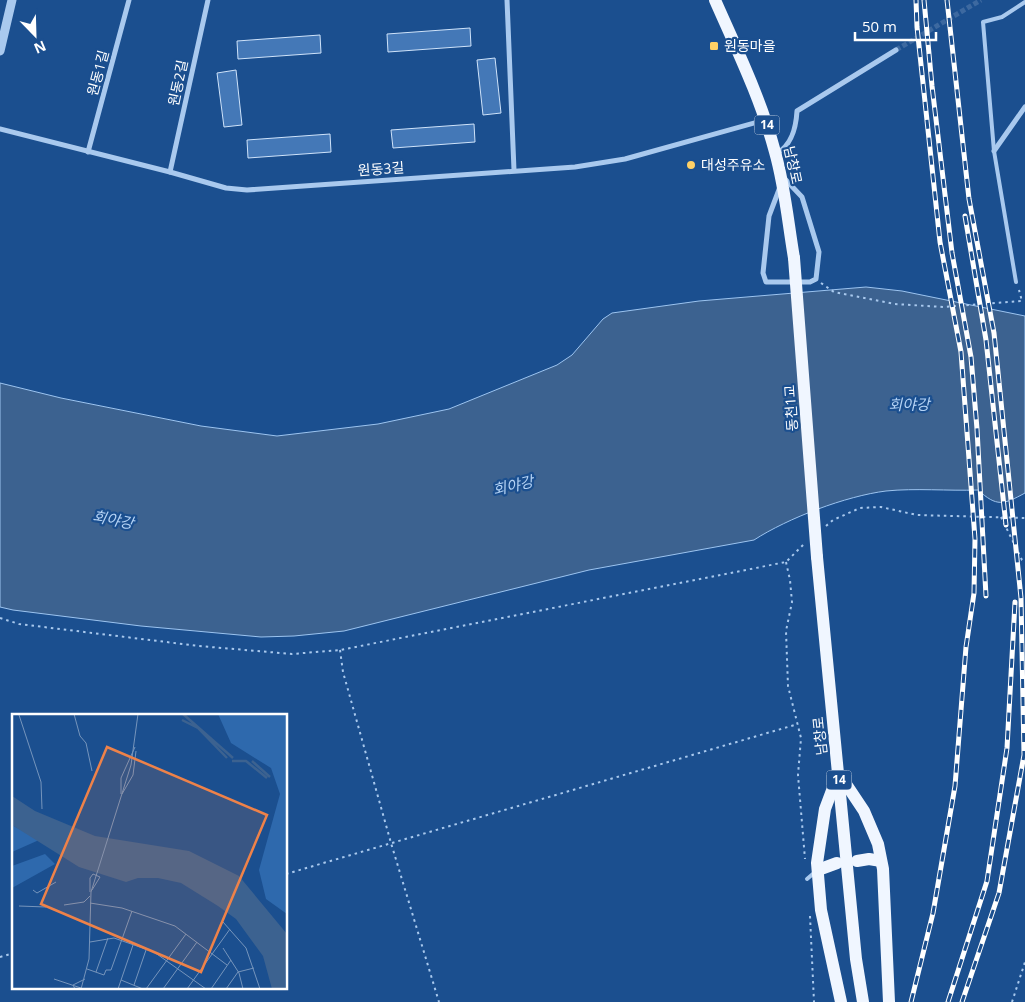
<svg xmlns="http://www.w3.org/2000/svg" width="1025" height="1002" viewBox="0 0 1025 1002" font-family="'Open Sans','Noto Sans KR',sans-serif">
	<style>
		.water { fill: #3c6290; stroke: #9cc4f0 }
		.building { fill: #4478b7; stroke: #cfe3fa }
		.lines { fill: none; stroke-linecap: round; stroke-linejoin: round }
		.minor-tunnel { stroke: #3d69a0; stroke-width: 5; stroke-dasharray: 5 2.5; stroke-linecap: butt }
		.path { stroke: #a9c9ee; stroke-width: 2; stroke-dasharray: 2.5 4; stroke-linecap: butt }
		.service { stroke: #a9c9ee; stroke-width: 4 }
		.minor { stroke: #a9c9ee; stroke-width: 5 }
		.tertiary { stroke: #a9c9ee; stroke-width: 9 }
		.primary { stroke: #f0f6ff; stroke-width: 12 }
		.rail-casing { stroke: #fff; stroke-width: 5 }
		.rail { stroke: #1b4f8f; stroke-width: 3; stroke-dasharray: 9; stroke-linecap: butt }
		.primary-bridge { stroke: #f0f6ff; stroke-width: 12 }
		.poi-dot { fill: #ffd166; stroke: #1b4f8f; stroke-width: 2 }
		.labels { text-anchor: middle; stroke-width: 4.5; stroke-linejoin: round; paint-order: stroke }
		.shield { fill: #1b4f8f; stroke: #bbcadd; stroke-width: 1 }
		.shield-label { font-size: 12px; font-weight: bold; fill: #fff }
		.poi-label { font-size: 14px; fill: #fff; stroke: #1b4f8f; text-anchor: start }
		.street-label { font-size: 14px; fill: #fff; stroke: #1b4f8f }
		.water-label { font-size: 15px; font-style: italic; fill: #b5d3f5; stroke: #1b4f8f }
		.inset-river { fill: none; stroke: #3c6290; stroke-width: 2.5 }
		.inset-road { fill: none; stroke: #7695bc; stroke-width: 1 }
		.view { fill: #ee8249; fill-opacity: 0.15; stroke: #ee8249; stroke-width: 2.5 }
		.inset-edge { fill: none; stroke: #fff; stroke-width: 2.5 }
	</style>
	<rect width="100%" height="100%" fill="#1b4f8f"/>
	<!-- water -->
	<path class="water" d="M866 287 902 291 1025 316V493C1003 505 997 507 978 490 948 491 915 488 886 491 846 496 788 518 754 540L589 570 344 631 294 636 261 637 141 626 13 610 0 607V383L61 398 201 426 277 436 378 424 449 409 557 365 572 355 603 319 612 313 699 301Z"/>
	<!-- building -->
	<g class="building">
		<polygon points="470,28 471,46 388,52 387,34"/>
		<polygon points="320,35 321,53 238,59 237,41"/>
		<polygon points="495,58 501,113 483,115 477,60"/>
		<polygon points="236,70 242,125 224,127 217,73"/>
		<polygon points="474,124 475,142 393,148 391,130"/>
		<polygon points="330,134 331,152 248,158 247,140"/>
	</g>
	<g class="lines">
		<!-- minor-tunnel -->
		<polyline class="minor-tunnel" points="896,50 981,0"/>
		<!-- path -->
		<g class="path">
			<polyline points="821,283 834,292 895,304 943,307 1022,301 1019,290"/>
			<polyline points="1001,517 1022,560 1025,562"/>
			<polyline points="826,526 833,520 860,508 881,507 917,515 1025,518"/>
			<polyline points="786,562 790,580 792,602 786,631 788,686 801,738 798,775 805,859"/>
			<polyline points="0,618 19,624 199,646 292,654 340,650 786,562 805,543"/>
			<polyline points="340,650 343,672 391,843 439,1002"/>
			<polyline points="286,874 798,724"/>
			<polyline points="810,916 814,1002"/>
			<polyline points="0,957 14,953"/>
			<polyline points="1012,1002 1025,962"/>
		</g>
		<!-- service -->
		<g class="service">
			<polyline points="1016,282 994,151 983,22 1002,17 1025,2"/>
			<polyline points="807,879 814,873"/>
		</g>
		<!-- minor -->
		<g class="minor">
			<polyline points="507,0 514,170"/>
			<polyline points="0,129 170,172 226,188 247,190 575,167 625,159 765,120"/>
			<polyline points="994,151 1025,107"/>
			<polyline points="88,152 129,0"/>
			<path d="M776 154C792 145 796 128 797 111L896 50"/>
			<polyline points="170,172 208,0"/>
			<polyline points="780,187 769,216 763,273 766,282 810,282 816,279 819,252 802,197 784,178"/>
		</g>
		<!-- tertiary -->
		<polyline class="tertiary" points="0,51 12,0"/>
		<!-- primary -->
		<g class="primary">
			<path d="M715 0C737 50 761 99 775 152 785 187 788 223 794 258"/>
			<polyline points="817,557 856,959 863,1002"/>
			<polyline points="840,775 864,811 878,844 883,869 889,1002"/>
			<polyline points="837,777 825,809 817,863 821,910 841,1002"/>
			<polyline points="857,861 869,859 881,861"/>
			<polyline points="818,870 837,863"/>
		</g>
		<!-- rail casing -->
		<g class="rail-casing">
			<g id="rail">
				<polyline points="924,0 932,86 952,253 971,357 977,429 986,596"/>
				<polyline points="947,0 969,199 994,333 1021,598 1024,755 999,893 962,1002"/>
				<polyline points="965,216 986,340 1006,525"/>
				<polyline points="911,1002 933,913 955,786 966,647 974,593 975,539 961,352 940,242 917,27 916,0"/>
				<polyline points="948,1002 987,881 1007,748 1015,602"/>
			</g>
		</g>
		<!-- rail -->
		<use href="#rail" class="rail"/>
		<!-- primary-bridge -->
		<polyline class="primary-bridge" points="794,258 817,557"/>
	</g>
	<!-- markers -->
	<g class="poi-dot">
		<rect x="709" y="41" width="10" height="10" rx="2.5"/>
		<circle cx="691" cy="165" r="5"/>
	</g>
	<g class="labels">
		<!-- shield labels -->
		<g class="shield">
			<rect x="754.5" y="115.5" width="25" height="19" rx="4"/>
			<rect x="826.5" y="770.5" width="25" height="19" rx="4"/>
		</g>
		<g class="shield-label">
			<text x="767" y="129">14</text>
			<text x="839" y="784">14</text>
		</g>
		<!-- poi labels -->
		<g class="poi-label">
			<text x="724" y="51">원동마을</text>
			<text x="701" y="170">대성주유소</text>
		</g>
		<!-- street labels -->
		<g class="street-label">
			<text transform="translate(98 73) rotate(-75)" y="5">원동1길</text>
			<text transform="translate(178 83) rotate(-78)" y="5">원동2길</text>
			<text transform="translate(793 165) rotate(78)" y="5">남창로</text>
			<text transform="translate(381 169) rotate(-4)" y="5">원동3길</text>
			<text transform="translate(791 408) rotate(-94)" y="5">동천1교</text>
			<text transform="translate(820 736) rotate(-96)" y="5">남창로</text>
		</g>
		<!-- water labels -->
		<g class="water-label">
			<text transform="translate(909 405) rotate(-1)" y="5">회야강</text>
			<text transform="translate(513 486) rotate(-13)" y="5">회야강</text>
			<text transform="translate(113 520) rotate(11)" y="5">회야강</text>
		</g>
	</g>
	<!-- overview -->
	<g transform="translate(12 714)">
		<rect width="275" height="275" fill="#1b4f8f"/>
		<path d="M206 0H275V200L254 185 247 156 268 80 259 54 219 29ZM0 111 27 126 0 138ZM33 140 43 150 0 174V152Z" fill="#2e69ad"/>
		<path d="M0 82 23 97 83 122 177 137 227 162 275 220 273 275H260L251 242 224 205 206 192 169 169 146 164H126L114 168 67 153 0 111Z" fill="#3c6290"/>
		<path class="inset-river" d="M171 0 221 44M170 6 186 14 215 44M220 47H234L255 64M240 47 258 63"/>
		<path class="inset-road" d="M62 0 68 22 74 29 80 57M7 1 29 68 30 95M109 80V64L123 33M110 80 121 61 124 37M21 176 25 179 44 168M78 178V164L81 160 88 163 80 176M78 189 110 194 163 212 215 251M52 191 72 188 78 182M7 192 34 193M211 208 234 234 248 275M78 228 102 224 142 238 194 275M211 234 227 259 231 275M75 255 92 261 94 256H99L120 197M84 258 96 224M42 265 69 274M109 266 131 275M122 271 134 236M63 275 61 271 73 265M69 275 77 245 79 178 119 51 126 0M106 275 121 231M134 275 174 220M151 275 185 228M175 275 218 215M199 275 219 246M214 275 226 258 242 254"/>
		<path class="view" d="M95 33 255 101 189 258 29 190Z"/>
		<rect width="275" height="275" class="inset-edge"/>
	</g>
	<!-- north arrow -->
	<g transform="translate(35 35) rotate(157)" stroke="#1b4f8f" stroke-width="4" paint-order="stroke">
	<path d="M0-4L9 19L0 12L-9 19Z" fill="#ffffff"/>
	<text y="-8" font-size="14" font-weight="bold" text-anchor="middle" fill="#ffffff">N</text>
	</g>
	<!-- scale -->
	<path d="M855 32v8h81v-8" fill="none" stroke="#ffffff" stroke-width="2.5"/>
	<text x="862" y="32" font-size="15" fill="#ffffff" stroke="#1b4f8f" stroke-width="4" paint-order="stroke">50 m</text>
</svg>
